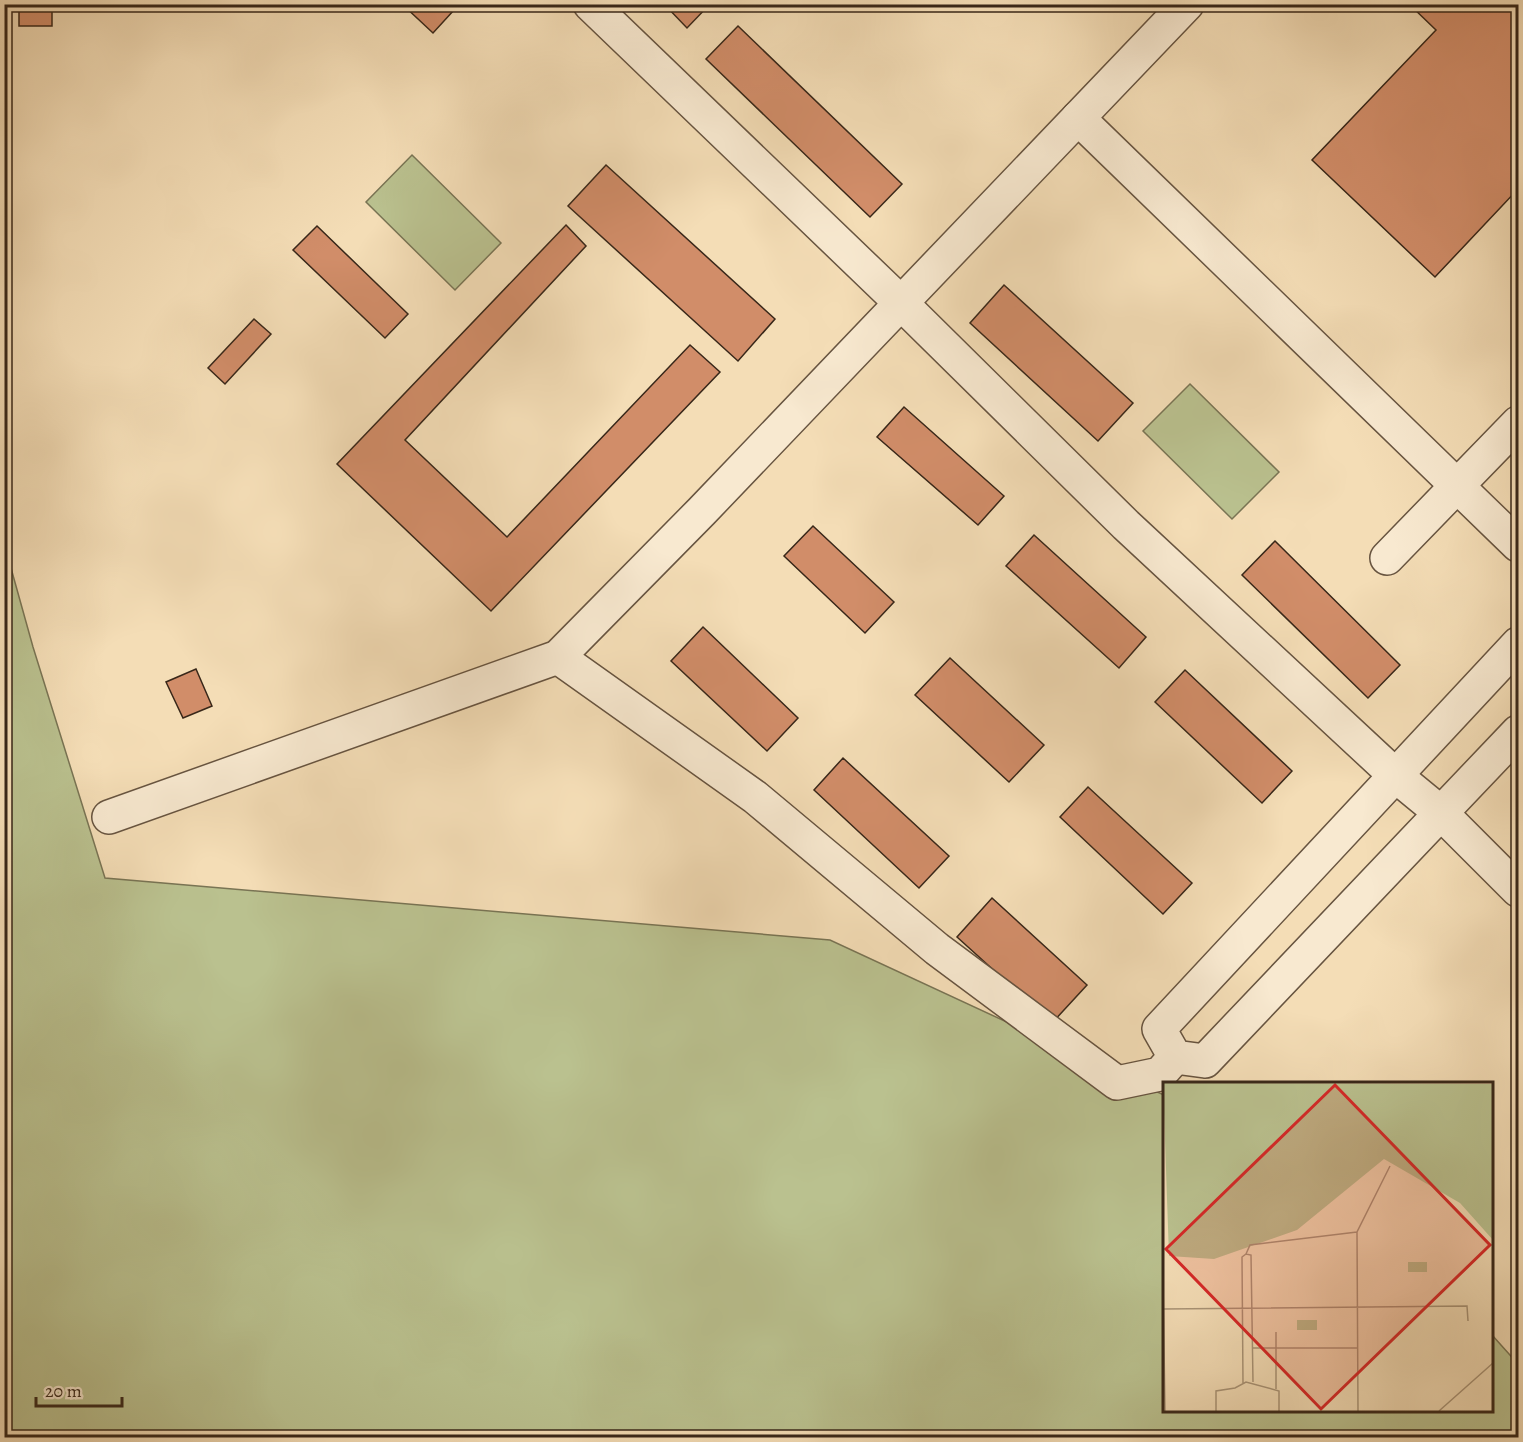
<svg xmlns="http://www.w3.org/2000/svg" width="1523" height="1442" viewBox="0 0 1523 1442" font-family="Alegreya,serif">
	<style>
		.green { fill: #bac18f; stroke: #797454; stroke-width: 1.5 }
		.building { fill: #d18d69; stroke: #382719; stroke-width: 1.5 }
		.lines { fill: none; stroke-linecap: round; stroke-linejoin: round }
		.minor-casing { stroke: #675440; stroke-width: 36 }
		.minor { stroke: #f8e9d0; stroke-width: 33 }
		.inset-road { fill: none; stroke: #a99477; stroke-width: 1.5 }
		.view { fill: #d62828; fill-opacity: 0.15; stroke: #d62828; stroke-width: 3 }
		.inset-edge { fill: none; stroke: #382719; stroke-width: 3 }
	</style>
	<rect width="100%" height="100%" fill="#f4ddb6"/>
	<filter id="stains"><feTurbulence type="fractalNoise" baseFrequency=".00333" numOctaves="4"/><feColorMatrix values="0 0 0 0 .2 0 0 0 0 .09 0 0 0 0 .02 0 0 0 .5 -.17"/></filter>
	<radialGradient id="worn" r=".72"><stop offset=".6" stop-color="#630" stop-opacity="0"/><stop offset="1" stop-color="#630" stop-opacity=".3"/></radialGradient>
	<!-- green -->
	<g class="green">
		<polygon points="412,155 501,243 455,290 366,202"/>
		<polygon points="1190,384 1279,472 1232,519 1143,431"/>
		<polygon points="4,543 33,647 105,878 830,940 1164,1095 1164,1410 1492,1410 1492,1335 1518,1364 1518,1423 1505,1438 5,1437"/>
	</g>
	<!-- building -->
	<g class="building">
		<rect x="19" y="4" width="33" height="22"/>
		<polygon points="402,4 448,4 454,10 433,33"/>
		<polygon points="664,4 710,4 687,28"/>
		<polygon points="1409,4 1506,4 1518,17 1518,189 1435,277 1312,160 1436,30"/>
		<polygon points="738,26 902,184 870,217 706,59"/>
		<polygon points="606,165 775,319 738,361 568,206"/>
		<polygon points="566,225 586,246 405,440 507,537 690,345 720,372 491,611 337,464"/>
		<polygon points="317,226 408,314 385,338 293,250"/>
		<polygon points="1004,285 1133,403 1098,441 970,323"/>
		<polygon points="254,319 271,334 225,384 208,368"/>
		<polygon points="904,407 1004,496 978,525 877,437"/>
		<polygon points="813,526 894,602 865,633 784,556"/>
		<polygon points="1034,535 1146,637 1119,668 1006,566"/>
		<polygon points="1275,541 1400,665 1368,698 1242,575"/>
		<polygon points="703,627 798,718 767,751 671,661"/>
		<polygon points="950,658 1044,745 1009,782 915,695"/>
		<polygon points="196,669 212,706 183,718 166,682"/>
		<polygon points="1185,670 1292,771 1262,803 1155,702"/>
		<polygon points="843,758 949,856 919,888 814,790"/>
		<polygon points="1088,787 1192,883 1163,914 1060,817"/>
		<polygon points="992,898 1087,985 1052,1023 957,937"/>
	</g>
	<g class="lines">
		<!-- minor casing -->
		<g class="minor-casing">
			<g id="minor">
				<polyline points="590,4 901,303 1126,525 1396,776 1441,813 1518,890"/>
				<polyline points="1078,118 1518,545"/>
				<polyline points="1387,558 1518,423"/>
				<polyline points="1518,644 1159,1029 1175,1057 1205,1061 1518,732"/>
				<polyline points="558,657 755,797 937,949 1117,1083 1160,1074 1175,1057"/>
				<polyline points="109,817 558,657 702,511 1187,4"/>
			</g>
		</g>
		<!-- minor -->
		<use href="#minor" class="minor"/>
	</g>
	<!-- overview -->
	<g transform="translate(1163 1082)">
		<rect width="330" height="330" fill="#f4ddb6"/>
		<path d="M0 1 330 2V158L297 121 221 77 134 148 51 177 6 174ZM245 180H264V190H245ZM134 238H154V248H134Z" fill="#bac18f"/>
		<path class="inset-road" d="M83 172 87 163 194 150M0 198 2 329M0 227 304 224 305 239M89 266H194M80 301 79 175 83 172 88 173 90 300M113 307V250M53 329V309L72 306 83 300 116 309V329M195 329 194 150 227 84M276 329 330 281"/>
		<path class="view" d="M172 3 327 163 158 327 3 167Z"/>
		<rect width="330" height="330" class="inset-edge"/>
	</g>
	<!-- margin -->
	<rect width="1523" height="1442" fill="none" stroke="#f4ddb6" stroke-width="24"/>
	<rect x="6" y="6" width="1511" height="1430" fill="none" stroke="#382719" stroke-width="3"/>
	<rect x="12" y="12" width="1499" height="1418" fill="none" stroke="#382719" stroke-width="1.5"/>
	<!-- scale -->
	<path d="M36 1397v9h86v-9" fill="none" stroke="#382719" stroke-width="3"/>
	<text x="45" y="1397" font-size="18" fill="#382719" stroke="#f8e9d0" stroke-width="4.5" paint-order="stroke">20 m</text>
	<rect width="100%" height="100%" filter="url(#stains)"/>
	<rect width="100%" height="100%" fill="url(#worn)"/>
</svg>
